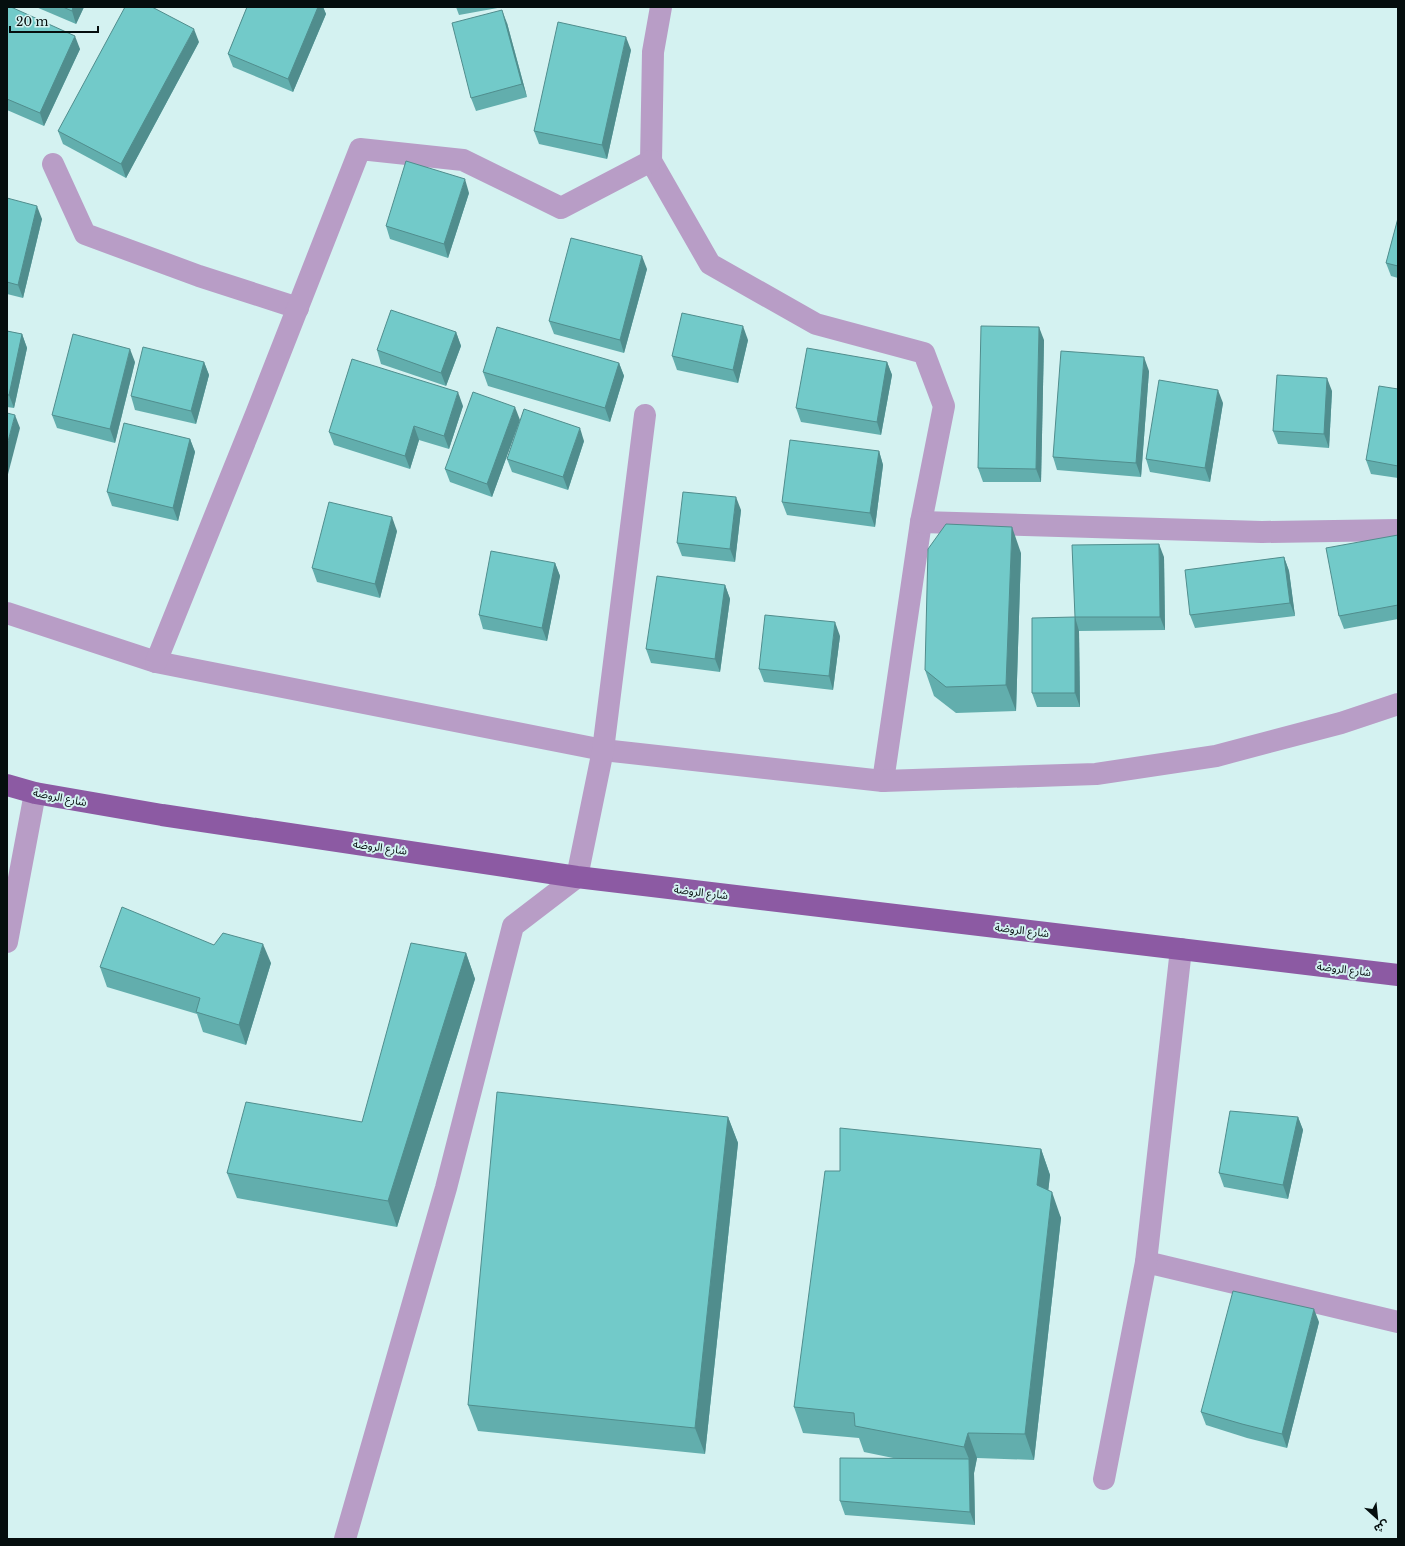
<svg xmlns="http://www.w3.org/2000/svg" width="1405" height="1546" viewBox="0 0 1405 1546" font-family="'Libre Baskerville','Noto Sans Arabic',serif">
	<style>
		.lines { fill: none; stroke-linecap: round; stroke-linejoin: round }
		.minor { stroke: #b89dc6; stroke-width: 22 }
		.major { stroke: #8c5aa3; stroke-width: 22 }
		.wall { fill: #62aead }
		.shaded-wall { fill: #508d8d }
		.building { fill: #72cac9; stroke: #508d8d }
		.labels { text-anchor: middle; stroke-width: 4; stroke-linejoin: round; paint-order: stroke }
		.street-label { font-size: 11px; fill: #050e0e; stroke: #d4f2f1 }
	</style>
	<rect width="100%" height="100%" fill="#d4f2f1"/>
	<g class="lines">
		<!-- minor -->
		<g class="minor">
			<polyline points="661,7 653,52 651,161 710,264 816,324 924,353 944,406 921,522 883,781"/>
			<polyline points="53,164 85,234 199,276 298,308"/>
			<polyline points="921,522 1262,532 1398,530"/>
			<polyline points="7,613 156,662 603,750 883,781 1096,774 1216,756 1341,723 1398,704"/>
			<polyline points="156,662 256,414 360,149 463,160 561,208 651,161"/>
			<polyline points="7,942 35,793"/>
			<polyline points="1146,1262 1398,1322"/>
			<polyline points="1104,1479 1146,1262 1181,949"/>
			<polyline points="345,1539 446,1188 513,926 577,877 603,750 645,415"/>
		</g>
		<!-- major -->
		<polyline class="major" points="7,785 35,793 162,815 577,877 1398,975"/>
	</g>
	<!-- wall -->
	<g class="wall">
		<polygon points="7,7 80,49 44,126 7,110"/>
		<polygon points="36,7 84,7 76,24"/>
		<polygon points="247,7 323,7 326,14 293,92 233,67 228,54"/>
		<polygon points="456,7 503,7 459,15"/>
		<polygon points="507,23 527,97 476,111 471,98"/>
		<polygon points="199,42 126,178 63,144 58,131"/>
		<polygon points="631,50 607,159 539,144 534,131"/>
		<polygon points="469,193 448,258 390,239 386,226"/>
		<polygon points="7,198 42,219 23,298 7,294"/>
		<polygon points="1398,218 1398,278 1391,276 1386,263"/>
		<polygon points="647,269 624,353 554,334 549,321"/>
		<polygon points="7,331 22,334 27,348 14,408 7,407"/>
		<polygon points="456,332 461,346 446,386 381,364 377,350"/>
		<polygon points="748,340 738,383 677,370 672,356"/>
		<polygon points="1044,340 1041,482 983,482 978,468"/>
		<polygon points="135,362 115,443 57,428 52,415"/>
		<polygon points="204,362 209,375 196,424 135,410 131,396"/>
		<polygon points="887,362 892,375 881,435 801,422 796,408"/>
		<polygon points="619,363 624,376 610,422 488,386 483,372"/>
		<polygon points="1149,371 1141,477 1057,470 1053,457"/>
		<polygon points="1398,389 1398,478 1371,474 1366,460"/>
		<polygon points="1332,391 1329,448 1278,444 1273,431"/>
		<polygon points="1223,403 1210,482 1150,472 1146,459"/>
		<polygon points="463,406 449,449 419,440 410,469 334,445 329,432"/>
		<polygon points="520,420 492,497 450,482 445,469"/>
		<polygon points="190,439 195,452 178,521 112,506 107,492"/>
		<polygon points="584,441 568,490 512,472 507,459"/>
		<polygon points="879,451 883,465 875,527 787,515 782,502"/>
		<polygon points="741,510 735,562 682,556 677,543"/>
		<polygon points="397,531 380,598 317,582 312,568"/>
		<polygon points="1398,535 1398,619 1344,629 1339,616"/>
		<polygon points="1021,553 1016,711 956,713 934,696 925,670"/>
		<polygon points="1164,557 1165,630 1079,631 1080,707 1037,707 1032,693 1075,617"/>
		<polygon points="1284,557 1289,571 1295,616 1195,628 1190,615"/>
		<polygon points="555,563 560,576 547,641 483,629 479,615"/>
		<polygon points="725,585 730,599 720,672 651,663 646,649"/>
		<polygon points="840,636 833,690 764,682 759,669"/>
		<polygon points="214,945 271,963 246,1045 203,1032 197,1014 107,987 100,967"/>
		<polygon points="466,953 475,979 397,1227 237,1198 227,1173 362,1122"/>
		<polygon points="728,1117 738,1143 705,1454 478,1431 468,1405"/>
		<polygon points="1298,1117 1303,1130 1288,1199 1224,1187 1219,1173"/>
		<polygon points="1041,1149 1050,1175 1048,1191 1061,1218 1034,1460 977,1458 974,1473 975,1525 845,1515 840,1501 898,1459 864,1452 859,1438 803,1433 794,1407"/>
		<polygon points="1319,1322 1287,1448 1247,1438 1206,1425 1201,1412"/>
	</g>
	<!-- shaded-wall -->
	<g class="shaded-wall">
		<polygon points="73,7 84,7 76,24 72,11"/>
		<polygon points="318,7 323,7 326,14 293,92 288,79"/>
		<polygon points="502,10 507,23 527,97 522,84"/>
		<polygon points="194,29 199,42 126,178 121,164"/>
		<polygon points="75,36 80,49 44,126 40,113"/>
		<polygon points="626,37 631,50 607,159 602,145"/>
		<polygon points="465,179 469,193 448,258 444,244"/>
		<polygon points="37,206 42,219 23,298 18,285"/>
		<polygon points="642,256 647,269 624,353 620,340"/>
		<polygon points="743,326 748,340 738,383 733,370"/>
		<polygon points="1039,327 1044,340 1041,482 1036,469"/>
		<polygon points="456,332 461,346 446,386 441,373"/>
		<polygon points="22,334 27,348 14,408 9,395"/>
		<polygon points="130,349 135,362 115,443 110,429"/>
		<polygon points="1144,357 1149,371 1141,477 1136,463"/>
		<polygon points="204,362 209,375 196,424 191,411"/>
		<polygon points="887,362 892,375 881,435 877,422"/>
		<polygon points="619,363 624,376 610,422 605,408"/>
		<polygon points="1327,378 1332,391 1329,448 1324,434"/>
		<polygon points="1218,390 1223,403 1210,482 1205,468"/>
		<polygon points="458,392 463,406 449,449 444,436"/>
		<polygon points="515,407 520,420 492,497 487,484"/>
		<polygon points="15,415 20,428 7,478 7,445"/>
		<polygon points="414,426 419,440 410,469 405,456"/>
		<polygon points="580,428 584,441 568,490 563,477"/>
		<polygon points="190,439 195,452 178,521 173,508"/>
		<polygon points="879,451 883,465 875,527 870,513"/>
		<polygon points="736,497 741,510 735,562 730,549"/>
		<polygon points="392,517 397,531 380,598 375,584"/>
		<polygon points="1012,527 1021,553 1016,711 1006,685"/>
		<polygon points="1159,544 1164,557 1165,630 1160,617"/>
		<polygon points="1284,557 1289,571 1295,616 1290,603"/>
		<polygon points="555,563 560,576 547,641 542,628"/>
		<polygon points="725,585 730,599 720,672 715,659"/>
		<polygon points="1075,617 1079,631 1080,707 1075,693"/>
		<polygon points="835,622 840,636 833,690 829,676"/>
		<polygon points="263,944 271,963 246,1045 239,1025"/>
		<polygon points="466,953 475,979 397,1227 388,1201"/>
		<polygon points="728,1117 738,1143 705,1454 695,1428"/>
		<polygon points="1298,1117 1303,1130 1288,1199 1283,1185"/>
		<polygon points="1041,1149 1050,1175 1046,1211 1037,1185"/>
		<polygon points="1052,1192 1061,1218 1034,1460 1025,1434"/>
		<polygon points="1314,1309 1319,1322 1287,1448 1282,1434"/>
		<polygon points="968,1433 977,1458 974,1473 975,1525 970,1512 969,1459 964,1447"/>
	</g>
	<!-- building -->
	<g class="building">
		<polygon points="7,7 11,7 75,36 40,113 7,99"/>
		<polygon points="63,7 73,7 72,11"/>
		<polygon points="125,7 152,7 194,29 121,164 58,131"/>
		<polygon points="247,7 318,7 288,79 228,54"/>
		<polygon points="502,10 522,84 471,98 452,23"/>
		<polygon points="558,22 626,37 602,145 534,131"/>
		<polygon points="406,161 465,179 444,244 386,226"/>
		<polygon points="7,198 37,206 18,285 7,282"/>
		<polygon points="1398,218 1398,266 1386,263"/>
		<polygon points="571,238 642,256 620,340 549,321"/>
		<polygon points="391,310 456,332 441,373 377,350"/>
		<polygon points="682,313 743,326 733,370 672,356"/>
		<polygon points="981,326 1039,327 1036,469 978,468"/>
		<polygon points="497,327 619,363 605,408 483,372"/>
		<polygon points="7,331 22,334 9,395 7,395"/>
		<polygon points="73,334 130,349 110,429 52,415"/>
		<polygon points="143,347 204,362 191,411 131,396"/>
		<polygon points="807,348 887,362 877,422 796,408"/>
		<polygon points="1061,351 1144,357 1136,463 1053,457"/>
		<polygon points="352,359 458,392 444,436 414,426 405,456 329,432"/>
		<polygon points="1277,375 1327,378 1324,434 1273,431"/>
		<polygon points="1159,380 1218,390 1205,468 1146,459"/>
		<polygon points="1379,386 1398,389 1398,466 1366,460"/>
		<polygon points="473,392 515,407 487,484 445,469"/>
		<polygon points="524,409 580,428 563,477 507,459"/>
		<polygon points="7,413 15,415 7,445"/>
		<polygon points="124,423 190,439 173,508 107,492"/>
		<polygon points="790,440 879,451 870,513 782,502"/>
		<polygon points="683,492 736,497 730,549 677,543"/>
		<polygon points="329,502 392,517 375,584 312,568"/>
		<polygon points="946,524 1012,527 1006,685 946,687 925,670 928,549"/>
		<polygon points="1398,535 1398,605 1339,616 1326,548"/>
		<polygon points="1159,544 1160,617 1075,617 1072,545"/>
		<polygon points="491,551 555,563 542,628 479,615"/>
		<polygon points="1284,557 1290,603 1190,615 1185,570"/>
		<polygon points="657,576 725,585 715,659 646,649"/>
		<polygon points="765,615 835,622 829,676 759,669"/>
		<polygon points="1075,617 1075,693 1032,693 1032,618"/>
		<polygon points="122,907 214,945 223,933 263,944 239,1025 196,1012 200,998 100,967"/>
		<polygon points="411,943 466,953 388,1201 227,1173 246,1102 362,1122"/>
		<polygon points="497,1092 728,1117 695,1428 468,1405"/>
		<polygon points="1230,1111 1298,1117 1283,1185 1219,1173"/>
		<polygon points="840,1128 1041,1149 1037,1185 1052,1192 1025,1434 968,1433 964,1447 855,1426 854,1413 794,1407 825,1171 840,1171"/>
		<polygon points="1233,1291 1314,1309 1282,1434 1242,1424 1201,1412"/>
		<polygon points="840,1458 969,1459 970,1512 840,1501"/>
	</g>
	<g class="labels">
		<!-- street labels -->
		<g class="street-label">
			<text transform="translate(60 797) rotate(11)" y="4">شارع الروضة</text>
			<text transform="translate(380 847) rotate(8)" y="4">شارع الروضة</text>
			<text transform="translate(701 892) rotate(7)" y="4">شارع الروضة</text>
			<text transform="translate(1022 930) rotate(7)" y="4">شارع الروضة</text>
			<text transform="translate(1344 969) rotate(7)" y="4">شارع الروضة</text>
		</g>
	</g>
	<!-- border -->
	<rect width="1405" height="1546" fill="none" stroke="#050e0e" stroke-width="16"/>
	<!-- north arrow -->
	<g transform="translate(1377 1518) rotate(153)" stroke="#d4f2f1" stroke-width="3" paint-order="stroke">
	<path d="M0-3L7 15L0 10L-7 15Z" fill="#050e0e"/>
	<text y="-6" font-size="11" font-weight="bold" text-anchor="middle" fill="#050e0e">ش</text>
	</g>
	<!-- scale -->
	<path d="M10 26v6h88v-6" fill="none" stroke="#050e0e" stroke-width="2"/>
	<text x="16" y="26" font-size="12" fill="#050e0e" stroke="#d4f2f1" stroke-width="3" paint-order="stroke">20 m</text>
</svg>
